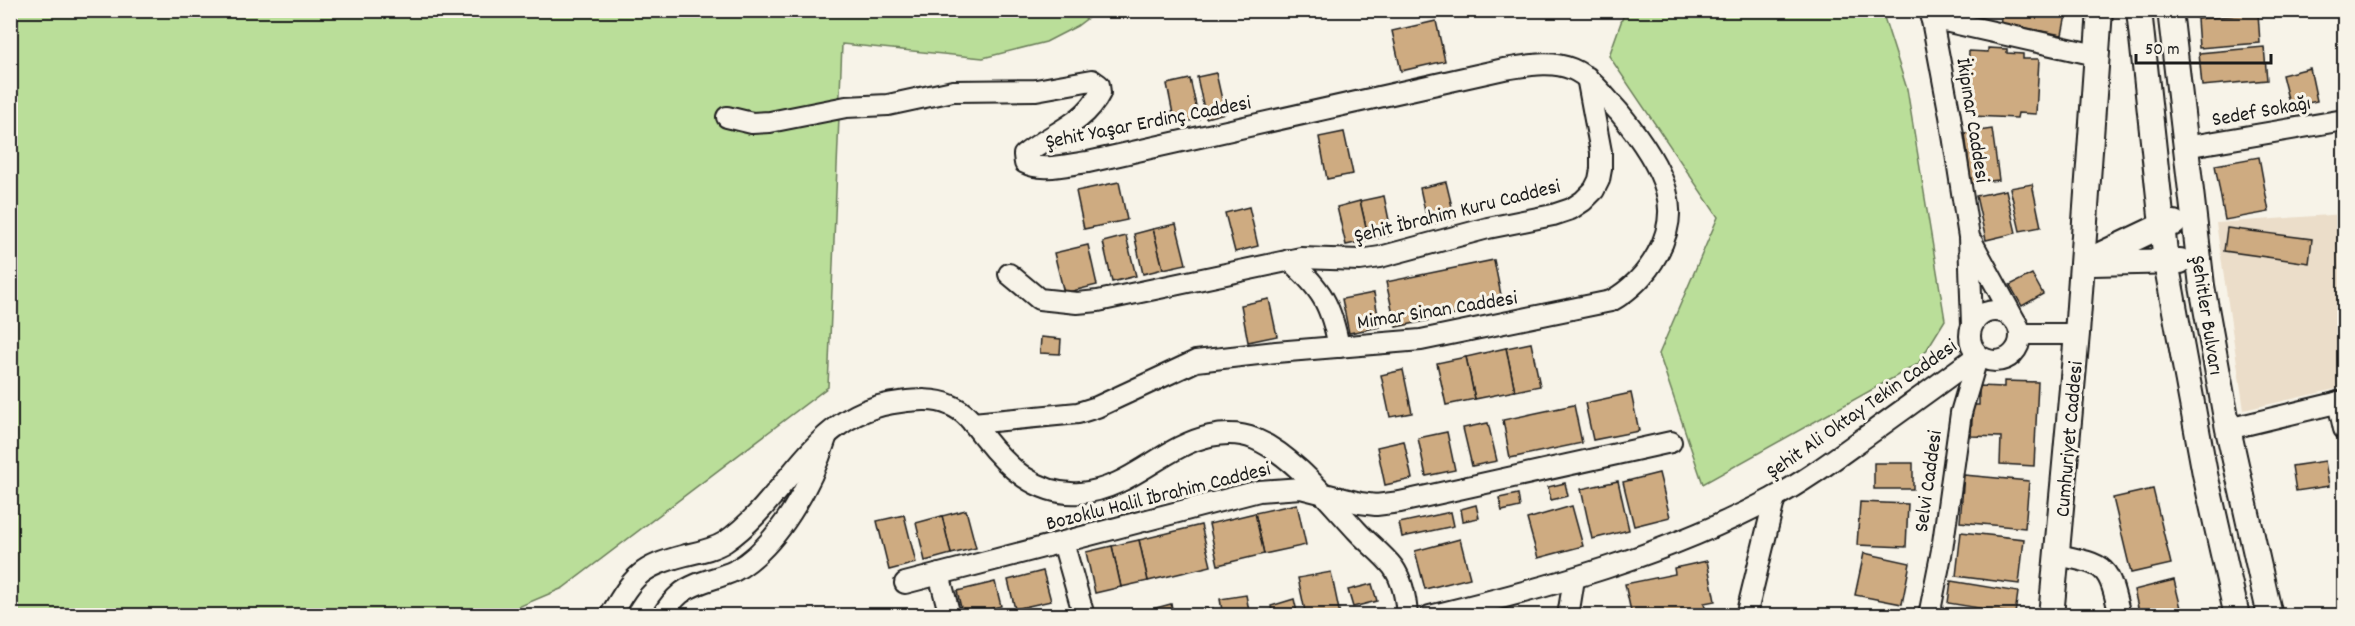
<svg xmlns="http://www.w3.org/2000/svg" width="2355" height="626" viewBox="0 0 2355 626" font-family="Dekko,sans-serif">
	<style>
		.built { fill: #ebddc9 }
		.green { fill: #bade99; stroke: #6b7d5a; stroke-width: 1.5 }
		.building { fill: #ceab81; stroke: #1c1c1c; stroke-width: 1.5 }
		.lines { fill: none; stroke-linecap: round; stroke-linejoin: round }
		.minor-casing { stroke: #1c1c1c; stroke-width: 24 }
		.major-casing { stroke: #1c1c1c; stroke-width: 28 }
		.minor { stroke: #f7f3e8; stroke-width: 20 }
		.major { stroke: #f7f3e8; stroke-width: 24 }
		.labels { text-anchor: middle; stroke-width: 6; stroke-linejoin: round; paint-order: stroke }
		.street-label { font-size: 21px; fill: #1c1c1c; stroke: #f7f3e8 }
	</style>
	<rect width="100%" height="100%" fill="#f7f3e8"/>
	<filter id="ink" filterUnits="userSpaceOnUse"><feTurbulence type="fractalNoise" baseFrequency=".0167" numOctaves="2"/><feDisplacementMap in="SourceGraphic" scale="12" xChannelSelector="R" yChannelSelector="G"/><feConvolveMatrix kernelMatrix="1 2 1 2 8 2 1 2 1" color-interpolation-filters="sRGB"/></filter>
	<g filter="url(#ink)">
		<!-- built -->
		<polygon class="built" points="2344,214 2344,387 2244,410 2216,223"/>
		<!-- green -->
		<g class="green">
			<polygon points="10,11 1097,11 1077,26 1046,42 983,58 842,44 828,387 563,588 497,616 11,615"/>
			<polygon points="1625,11 1882,11 1907,89 1945,320 1918,364 1703,484 1659,354 1718,217 1609,56"/>
		</g>
		<!-- building -->
		<g class="building">
			<polygon points="2003,10 2067,10 2062,35 2000,23"/>
			<polygon points="2258,13 2260,43 2199,48 2197,19"/>
			<polygon points="1436,21 1445,61 1401,71 1392,31"/>
			<polygon points="2264,47 2267,80 2202,86 2199,53"/>
			<polygon points="1988,48 2007,49 2007,53 2023,54 2023,59 2039,59 2036,114 2018,113 2017,118 1972,116 1973,91 1967,90 1969,51 1988,52"/>
			<polygon points="2310,68 2317,101 2290,107 2282,75"/>
			<polygon points="1216,73 1225,113 1206,118 1197,77"/>
			<polygon points="1190,79 1199,119 1175,124 1167,84"/>
			<polygon points="1992,129 1999,180 1971,183 1965,133"/>
			<polygon points="1344,132 1353,174 1327,179 1319,137"/>
			<polygon points="2259,157 2269,212 2225,220 2215,165"/>
			<polygon points="1119,182 1127,220 1084,229 1076,191"/>
			<polygon points="1446,182 1455,219 1428,225 1420,188"/>
			<polygon points="2032,184 2041,227 2020,231 2010,188"/>
			<polygon points="2006,190 2016,233 1986,240 1976,196"/>
			<polygon points="1384,196 1392,235 1369,240 1360,201"/>
			<polygon points="1360,201 1369,240 1346,245 1337,207"/>
			<polygon points="1249,207 1258,246 1235,252 1225,213"/>
			<polygon points="1176,224 1186,264 1163,269 1153,229"/>
			<polygon points="2227,228 2312,239 2309,263 2224,251"/>
			<polygon points="1153,229 1163,269 1143,274 1134,234"/>
			<polygon points="1126,236 1136,276 1112,282 1103,242"/>
			<polygon points="1088,245 1097,285 1064,293 1054,253"/>
			<polygon points="1494,260 1503,305 1396,327 1386,282"/>
			<polygon points="2032,274 2043,294 2022,306 2010,285"/>
			<polygon points="1374,293 1380,327 1349,333 1342,299"/>
			<polygon points="1269,299 1277,336 1248,342 1241,305"/>
			<polygon points="1041,337 1061,339 1060,354 1040,353"/>
			<polygon points="1531,343 1540,386 1515,391 1506,348"/>
			<polygon points="1506,348 1515,391 1475,399 1466,357"/>
			<polygon points="1466,357 1475,399 1446,405 1437,363"/>
			<polygon points="1403,370 1412,413 1390,417 1381,375"/>
			<polygon points="2004,381 2038,382 2034,466 2000,464 2001,437 1971,436 1973,405 1979,405 1979,386 2004,387"/>
			<polygon points="1631,393 1639,431 1593,440 1585,403"/>
			<polygon points="1574,405 1582,443 1510,458 1503,420"/>
			<polygon points="1488,423 1497,461 1472,466 1463,428"/>
			<polygon points="1447,432 1455,470 1426,476 1418,438"/>
			<polygon points="1404,441 1412,479 1385,485 1377,447"/>
			<polygon points="2325,461 2329,486 2296,491 2292,466"/>
			<rect x="1874" y="463" width="39" height="26"/>
			<polygon points="1659,473 1670,517 1634,526 1623,482"/>
			<polygon points="1964,475 2029,481 2025,528 1960,522"/>
			<polygon points="1618,481 1629,530 1592,539 1581,489"/>
			<polygon points="1565,483 1568,496 1551,500 1548,487"/>
			<polygon points="2153,489 2171,564 2131,573 2113,498"/>
			<polygon points="1518,494 1520,507 1502,511 1499,498"/>
			<polygon points="1860,502 1908,504 1906,547 1857,545"/>
			<polygon points="1297,504 1306,545 1264,554 1255,513"/>
			<polygon points="1476,505 1479,518 1463,521 1461,509"/>
			<polygon points="1572,506 1583,546 1538,558 1527,519"/>
			<polygon points="966,510 976,548 951,554 942,516"/>
			<polygon points="1451,512 1454,526 1402,537 1399,523"/>
			<polygon points="1255,513 1264,554 1218,565 1209,524"/>
			<polygon points="904,515 916,563 889,570 877,521"/>
			<polygon points="942,516 951,554 925,561 916,523"/>
			<polygon points="1201,525 1211,566 1148,581 1139,540"/>
			<polygon points="1961,532 2024,539 2019,584 1956,576"/>
			<polygon points="1460,539 1470,578 1425,589 1415,551"/>
			<polygon points="1139,540 1148,581 1121,587 1112,546"/>
			<polygon points="1112,546 1121,587 1095,593 1086,552"/>
			<polygon points="1864,553 1910,563 1902,604 1855,595"/>
			<polygon points="1707,561 1715,601 1704,603 1707,616 1632,616 1625,584 1675,574 1674,568"/>
			<polygon points="1043,571 1051,601 1015,609 1008,580"/>
			<polygon points="1331,572 1340,615 1306,616 1298,578"/>
			<polygon points="2174,580 2183,616 2140,616 2134,590"/>
			<polygon points="1951,581 2018,592 2015,614 1948,603"/>
			<polygon points="995,582 1001,606 963,616 957,591"/>
			<polygon points="1372,584 1377,601 1353,607 1348,590"/>
			<polygon points="1246,595 1250,616 1223,616 1220,599"/>
			<polygon points="1294,599 1298,616 1273,616 1271,606"/>
			<polygon points="1171,604 1174,616 1142,616 1141,612"/>
			<polygon points="1213,608 1215,616 1187,616 1187,613"/>
		</g>
		<g class="lines">
			<!-- minor casing -->
			<g class="minor-casing">
				<g id="minor">
					<polyline points="1930,10 1950,116 1969,237 1972,325"/>
					<polyline points="1931,18 2096,55"/>
					<path d="M727 117 752 123 770 122 846 107 888 105 953 91 1036 90 1092 80 1099 85 1100 93C1085 124 1049 134 1024 155L1025 163C1042 172 1069 164 1088 162L1504 69C1526 66 1551 60 1572 69 1591 77 1605 97 1619 112 1637 134 1658 162 1666 190 1679 234 1648 280 1611 301L1421 340 1276 352 1196 361 1097 407 1078 413 973 423"/>
					<polyline points="2185,147 2344,120"/>
					<polyline points="1972,242 2014,319"/>
					<path d="M1289 260C1322 289 1331 305 1339 347"/>
					<polyline points="1009,274 1039,299 1077,303 1098,301 1301,258 1360,260 1380,257 1488,228 1553,215 1571,209 1583,201 1594,190 1599,180 1601,169 1601,152 1587,77"/>
					<circle cx="1995" cy="336" r="25"/>
					<polyline points="2021,334 2077,334"/>
					<polyline points="2338,402 2344,429"/>
					<polyline points="2228,429 2344,401"/>
					<polyline points="1063,542 1084,616"/>
					<path d="M2057 555C2108 565 2108 565 2120 616"/>
					<polyline points="939,574 950,616"/>
					<polyline points="905,583 1259,491 1301,488 1360,503 1376,505 1400,502 1671,442"/>
					<path d="M610 616C634 575 640 567 686 555 699 552 714 549 725 542 790 497 811 412 900 402 916 400 935 398 950 405 965 411 974 424 983 436 1007 467 1037 496 1080 493 1129 490 1163 446 1210 436 1225 433 1241 433 1255 439 1293 455 1329 501 1357 531 1368 543 1383 554 1393 567 1403 581 1406 599 1407 616"/>
					<path d="M662 616C667 608 673 600 680 594 694 582 717 579 734 571 778 547 812 483 826 438"/>
					<path d="M1430 616C1549 587 1665 556 1773 498 1807 480 1837 457 1868 435 1905 408 1942 382 1978 355"/>
					<polyline points="1568,616 1574,579"/>
					<polyline points="1746,616 1775,497"/>
					<polyline points="1929,616 1942,550 1961,413 1978,355"/>
				</g>
			</g>
			<!-- major casing -->
			<g class="major-casing">
				<g id="major">
					<polyline points="2139,10 2166,262 2205,474 2237,616"/>
					<polyline points="2170,10 2202,286 2228,429 2270,616"/>
					<polyline points="2083,263 2161,226 2174,223"/>
					<polyline points="2092,263 2180,261"/>
					<polyline points="2051,616 2077,334 2100,10"/>
				</g>
			</g>
			<!-- minor -->
			<use href="#minor" class="minor"/>
			<!-- major -->
			<use href="#major" class="major"/>
		</g>
	</g>
	<g class="labels">
		<!-- street labels -->
		<g class="street-label">
			<text transform="translate(2261 110) rotate(-10)" y="7">Sedef Sokağı</text>
			<text transform="translate(1974 120) rotate(81)" y="7">İkipınar Caddesi</text>
			<text transform="translate(1148 121) rotate(-11)" y="7">Şehit Yaşar Erdinç Caddesi</text>
			<text transform="translate(1457 210) rotate(-14)" y="7">Şehit İbrahim Kuru Caddesi</text>
			<text transform="translate(1437 309) rotate(-9)" y="7">Mimar Sinan Caddesi</text>
			<text transform="translate(2208 315) rotate(81)" y="7">Şehitler Bulvarı</text>
			<text transform="translate(1861 408) rotate(-35)" y="7">Şehit Ali Oktay Tekin Caddesi</text>
			<text transform="translate(2068 439) rotate(-85)" y="7">Cumhuriyet Caddesi</text>
			<text transform="translate(1927 481) rotate(-82)" y="7">Selvi Caddesi</text>
			<text transform="translate(1158 495) rotate(-14)" y="7">Bozoklu Halil İbrahim Caddesi</text>
		</g>
	</g>
	<!-- margin -->
	<rect width="2355" height="626" fill="none" stroke="#f7f3e8" stroke-width="36"/>
	<rect x="18" y="18" width="2319" height="590" fill="none" stroke="#1c1c1c" stroke-width="2" filter="url(#ink)"/>
	<!-- scale -->
	<path d="M2136 54v9h135v-9" fill="none" stroke="#1c1c1c" stroke-width="3"/>
	<text x="2145" y="54" font-size="18" fill="#1c1c1c" stroke="#f7f3e8" stroke-width="4.5" paint-order="stroke">50 m</text>
</svg>
